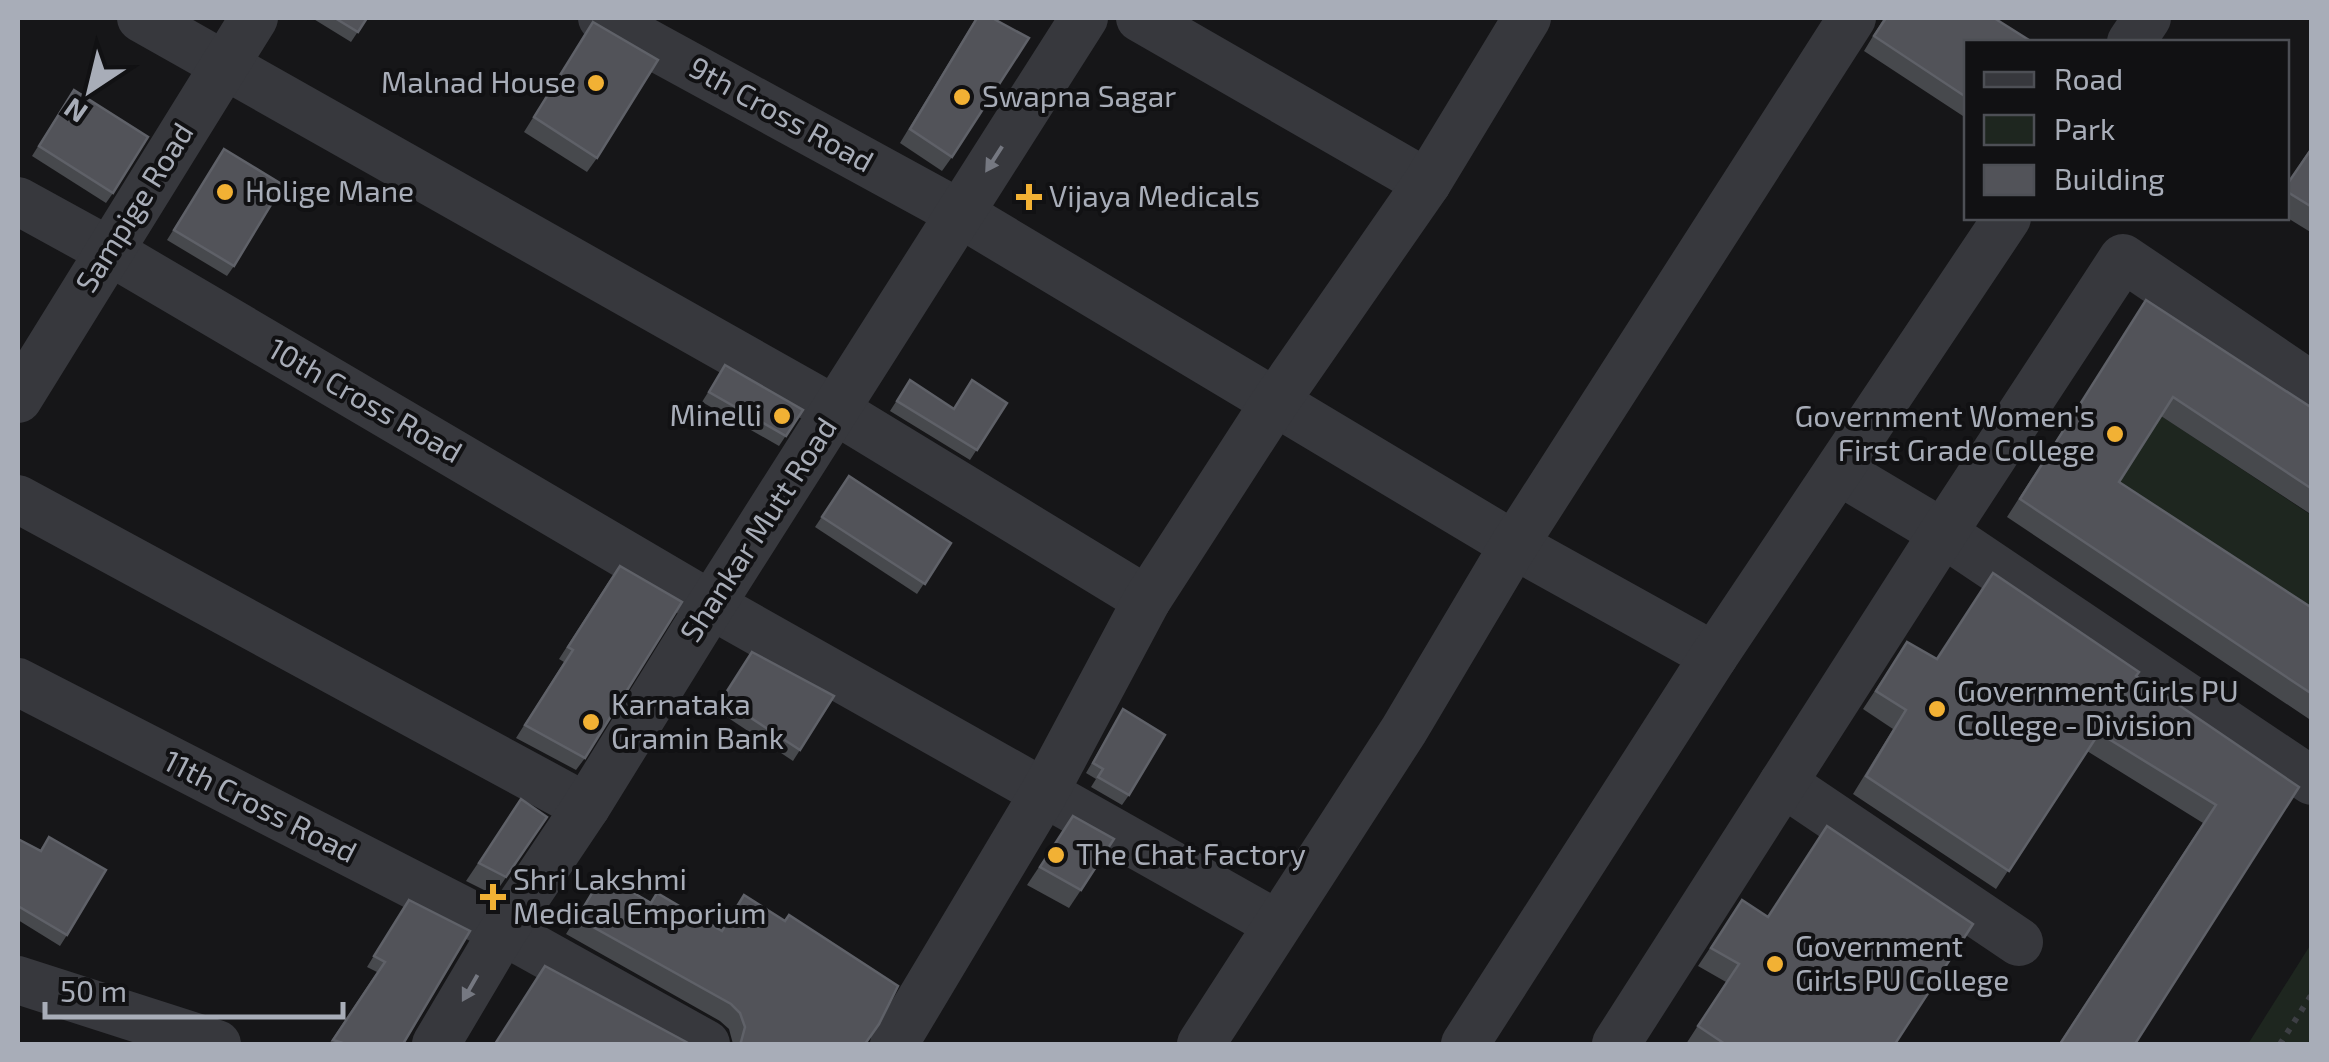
<svg xmlns="http://www.w3.org/2000/svg" width="2329" height="1062" viewBox="0 0 2329 1062" font-family="'Exo 2',sans-serif">
	<style>
		.green { fill: #1e261f }
		.lines { fill: none; stroke-linecap: round; stroke-linejoin: round }
		.path { stroke: #3d3f44; stroke-width: 6; stroke-dasharray: 5 8; stroke-linecap: butt }
		.minor { stroke: #37383d; stroke-width: 48 }
		.wall { fill: #47494d }
		.building { fill: #525359; stroke: #5f6168; stroke-width: 2.5 }
		.oneway { fill: #757881 }
		.poi-dot { fill: #f2b134; stroke: #111113; stroke-width: 4 }
		.labels { text-anchor: middle; stroke-width: 8; stroke-linejoin: round; paint-order: stroke }
		.poi-label { font-size: 30px; fill: #a8adb8; stroke: #111113; text-anchor: start }
		.street-label { font-size: 30px; fill: #a8adb8; stroke: #111113 }
	</style>
	<rect width="100%" height="100%" fill="#161618"/>
	<!-- green -->
	<g class="green">
		<polygon points="2160,415 2311,515 2311,622 2106,500"/>
		<polygon points="2311,944 2311,1044 2248,1044"/>
	</g>
	<g class="lines">
		<!-- path -->
		<polyline class="path" points="2280,1044 2312,994"/>
		<!-- minor -->
		<g class="minor">
			<polyline points="141,18 835,410 1147,600"/>
			<polyline points="602,18 959,213 1514,545 1714,656"/>
			<polyline points="1140,18 1427,183"/>
			<polyline points="2131,42 2147,18"/>
			<polyline points="18,201 109,251 711,605 1277,924"/>
			<polyline points="18,399 254,18"/>
			<polyline points="1839,471 1943,533 2312,781"/>
			<polyline points="18,499 586,807"/>
			<polyline points="18,682 503,931 706,1044"/>
			<polyline points="1783,783 2019,942"/>
			<polyline points="18,980 217,1044"/>
			<polyline points="436,1044 503,931 586,807 711,605 1084,18"/>
			<polyline points="894,1044 1044,793 1147,600 1275,402 1427,183 1527,18"/>
			<polyline points="1201,1044 1404,730 1514,545 1852,18"/>
			<polyline points="1465,1044 1714,656 2007,218"/>
			<polyline points="1616,1044 1943,533 2123,258 2312,386"/>
		</g>
	</g>
	<!-- wall -->
	<g class="wall">
		<polygon points="312,18 367,18 351,42"/>
		<polygon points="976,18 952,157 942,171 900,143"/>
		<polygon points="1884,18 1994,18 1966,42 1966,118 1864,51"/>
		<polygon points="593,22 597,158 587,172 524,132"/>
		<polygon points="67,100 113,193 106,203 32,156"/>
		<polygon points="2312,146 2312,233 2286,217 2286,185"/>
		<polygon points="224,149 234,266 227,276 167,240"/>
		<polygon points="2146,300 2312,408 2312,515 2161,416 2119,482 2312,608 2312,721 2007,517"/>
		<polygon points="725,365 803,410 779,446 702,402"/>
		<polygon points="910,380 953,408 1007,403 970,460 890,411"/>
		<polygon points="849,476 951,543 917,594 815,527"/>
		<polygon points="611,578 585,758 576,770 516,738 564,662 559,659"/>
		<polygon points="1907,642 1936,658 2136,676 2299,787 2135,1044 2059,1044 2203,823 2087,751 1996,889 1853,794 1893,729 1863,709"/>
		<polygon points="752,652 834,696 793,761 715,709"/>
		<polygon points="1123,709 1129,795 1122,805 1091,787 1096,779 1086,773"/>
		<polygon points="521,799 547,817 494,895 466,881"/>
		<polygon points="1073,816 1081,890 1069,908 1027,885"/>
		<polygon points="49,837 67,935 60,946 18,920 18,839 40,850"/>
		<polygon points="603,875 650,903 657,893 721,930 744,895 865,1044 733,1044 729,1029 720,1021 566,934"/>
		<polygon points="1742,900 1895,1044 1686,1044 1726,982 1698,966"/>
		<polygon points="402,910 403,1044 329,1044 377,972 367,967"/>
	</g>
	<!-- building -->
	<g class="building">
		<polygon points="335,18 367,18 358,32"/>
		<polygon points="977,18 992,18 1029,38 952,157 910,129"/>
		<polygon points="1886,18 1994,18 2032,42 1966,42 1966,97 1874,36"/>
		<polygon points="593,22 658,60 597,158 534,117"/>
		<polygon points="74,90 148,137 113,193 39,146"/>
		<polygon points="2312,148 2312,207 2286,191 2286,186"/>
		<polygon points="224,149 283,185 234,266 174,230"/>
		<polygon points="2146,300 2312,408 2312,489 2173,397 2119,482 2312,608 2312,694 2020,499"/>
		<polygon points="725,365 803,410 786,436 709,392"/>
		<polygon points="910,380 954,409 972,380 1007,403 977,450 897,401"/>
		<polygon points="849,476 951,543 925,584 822,517"/>
		<polygon points="620,566 682,602 585,758 525,725 573,650 568,647"/>
		<polygon points="1993,573 2139,672 2136,676 2299,787 2135,1044 2060,1044 2216,805 2099,733 2009,871 1866,776 1906,710 1876,691 1907,642 1937,659"/>
		<polygon points="752,652 834,696 800,750 722,699"/>
		<polygon points="1123,709 1165,735 1129,795 1098,777 1103,769 1093,763"/>
		<polygon points="521,799 547,817 506,877 479,863"/>
		<polygon points="1073,816 1114,839 1081,890 1040,867"/>
		<polygon points="1827,826 1973,924 1895,1044 1725,1044 1698,1026 1739,964 1711,948 1742,900 1768,917"/>
		<polygon points="49,837 106,870 67,935 18,906 18,839 41,851"/>
		<polygon points="603,875 651,903 657,893 722,931 744,895 785,921 789,915 898,986 879,1024 865,1044 738,1044 741,1042 745,1027 740,1013 731,1004 577,918"/>
		<polygon points="409,900 470,931 403,1044 346,1044 333,1040 385,962 374,956"/>
		<polygon points="545,966 690,1044 495,1044"/>
	</g>
	<!-- one-way arrows -->
	<defs><path id="oneway-solid" d="M-6-.8H1V-3.2L6.5 0L1 3.2V.8H-6Z" transform="scale(2.5)"/></defs>
	<g class="oneway">
		<use href="#oneway-solid" transform="translate(994 159) rotate(123)"/>
		<use href="#oneway-solid" transform="translate(470 988) rotate(120)"/>
	</g>
	<!-- markers -->
	<g class="poi-dot">
		<circle cx="596" cy="83" r="10"/>
		<circle cx="962" cy="97" r="10"/>
		<circle cx="225" cy="192" r="10"/>
		<path d="M1024 182h10v10h10v10h-10v10h-10v-10h-10v-10h10z"/>
		<circle cx="782" cy="416" r="10"/>
		<circle cx="2115" cy="434" r="10"/>
		<circle cx="1937" cy="709" r="10"/>
		<circle cx="591" cy="722" r="10"/>
		<circle cx="1056" cy="855" r="10"/>
		<path d="M488 882h10v10h10v10h-10v10h-10v-10h-10v-10h10z"/>
		<circle cx="1775" cy="964" r="10"/>
	</g>
	<g class="labels">
		<!-- poi labels -->
		<g class="poi-label">
			<text x="576" y="93" text-anchor="end">Malnad House</text>
			<text x="982" y="107">Swapna Sagar</text>
			<text x="245" y="202">Holige Mane</text>
			<text x="1049" y="207">Vijaya Medicals</text>
			<text x="762" y="426" text-anchor="end">Minelli</text>
			<text x="2095" y="427" text-anchor="end">Government Women's<tspan x="2095" dy="34">First Grade College</tspan></text>
			<text x="1957" y="702">Government Girls PU<tspan x="1957" dy="34">College - Division</tspan></text>
			<text x="611" y="715">Karnataka<tspan x="611" dy="34">Gramin Bank</tspan></text>
			<text x="1076" y="865">The Chat Factory</text>
			<text x="513" y="890">Shri Lakshmi<tspan x="513" dy="34">Medical Emporium</tspan></text>
			<text x="1795" y="957">Government<tspan x="1795" dy="34">Girls PU College</tspan></text>
		</g>
		<!-- street labels -->
		<g class="street-label">
			<text transform="translate(781 115) rotate(29)" y="10">9th Cross Road</text>
			<text transform="translate(135 208) rotate(-58)" y="10">Sampige Road</text>
			<text transform="translate(365 401) rotate(30)" y="10">10th Cross Road</text>
			<text transform="translate(759 530) rotate(-57)" y="10">Shankar Mutt Road</text>
			<text transform="translate(260 807) rotate(27)" y="10">11th Cross Road</text>
		</g>
	</g>
	<!-- border -->
	<rect width="2329" height="1062" fill="none" stroke="#a8adb8" stroke-width="40"/>
	<!-- legend -->
	<rect x="1964" y="40" width="325" height="180" fill="#111113" stroke="#4d4f55" stroke-width="2.5"/>
	<rect x="1984" y="72" width="50" height="15" fill="#37383d" stroke="#4d4f55" stroke-width="2.5"/>
	<text x="2054" y="90" font-size="30" fill="#a8adb8">Road</text>
	<rect x="1984" y="115" width="50" height="30" fill="#1e261f" stroke="#4d4f55" stroke-width="2.5"/>
	<text x="2054" y="140" font-size="30" fill="#a8adb8">Park</text>
	<rect x="1984" y="165" width="50" height="30" fill="#525359" stroke="#4d4f55" stroke-width="2.5"/>
	<text x="2054" y="190" font-size="30" fill="#a8adb8">Building</text>
	<!-- north arrow -->
	<g transform="translate(90 90) rotate(215)" stroke="#111113" stroke-width="8" paint-order="stroke">
	<path d="M0-8L18 38L0 25L-18 38Z" fill="#a8adb8"/>
	<text y="-15" font-size="28" font-weight="bold" text-anchor="middle" fill="#a8adb8">N</text>
	</g>
	<!-- scale -->
	<path d="M45 1002v15h298v-15" fill="none" stroke="#a8adb8" stroke-width="5"/>
	<text x="60" y="1002" font-size="30" fill="#a8adb8" stroke="#111113" stroke-width="8" paint-order="stroke">50 m</text>
</svg>
